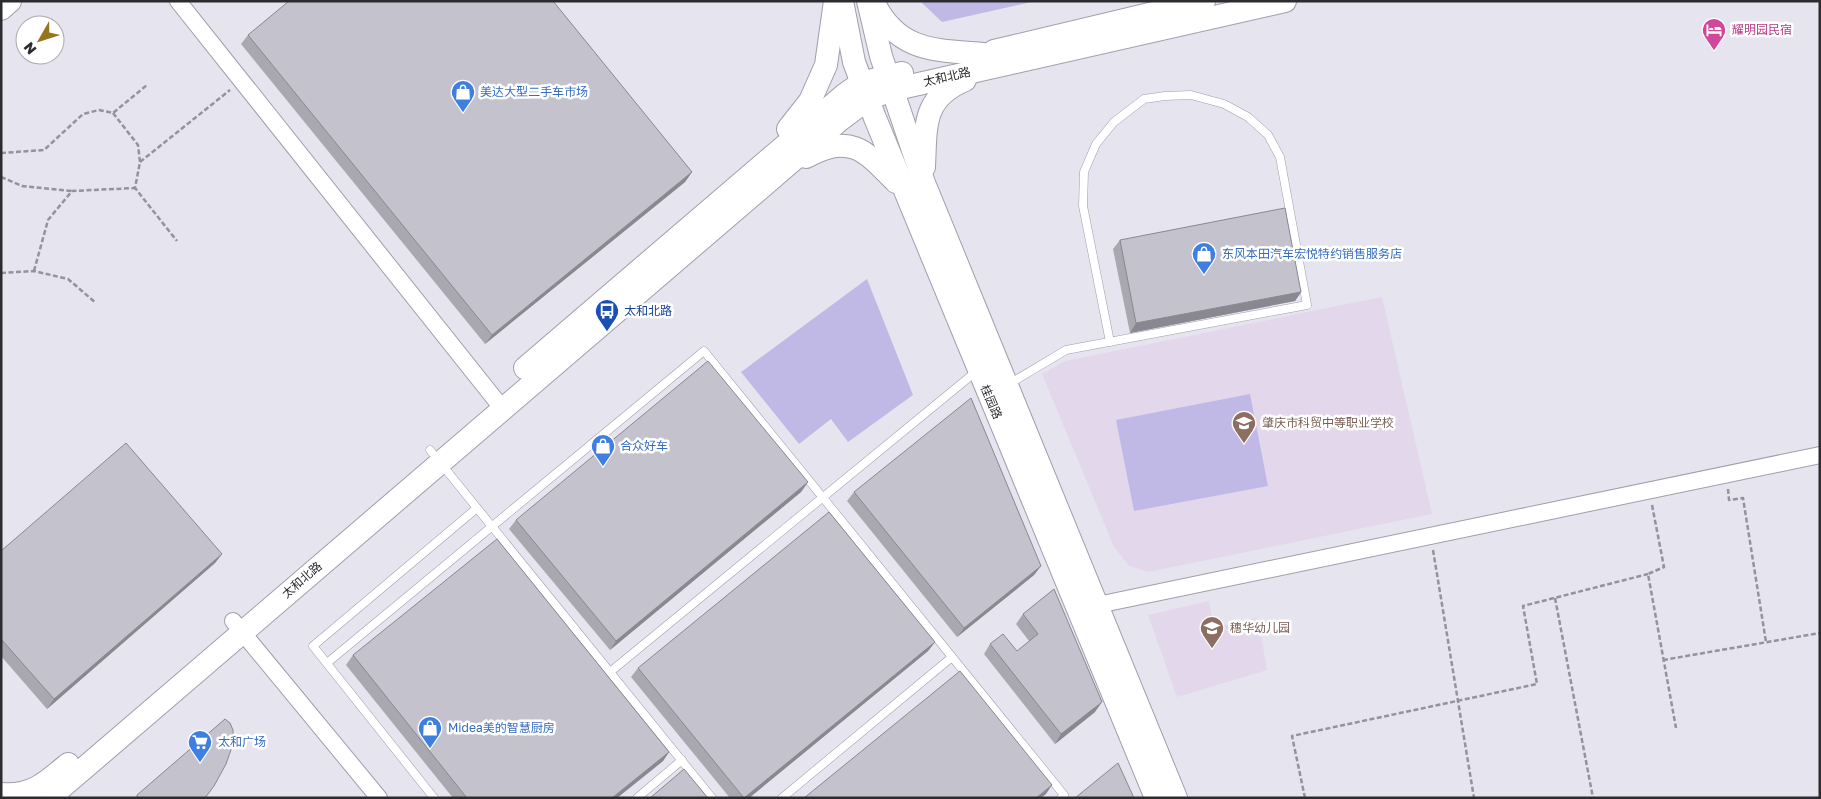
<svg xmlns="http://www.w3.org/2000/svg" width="1821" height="799" viewBox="0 0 1821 799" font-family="'Golos Text','Noto Sans SC',sans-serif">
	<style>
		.education { fill: #e3d7eb }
		.green { fill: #c1b9e5 }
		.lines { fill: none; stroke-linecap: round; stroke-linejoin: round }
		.lane-casing { stroke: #a09ea9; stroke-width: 9 }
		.street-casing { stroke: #a09ea9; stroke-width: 18 }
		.secondary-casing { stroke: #a09ea9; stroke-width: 24 }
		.path { stroke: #94929a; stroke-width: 2.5; stroke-dasharray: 5 2.5; stroke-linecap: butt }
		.lane { stroke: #fff; stroke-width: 8 }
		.street { stroke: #fff; stroke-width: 16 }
		.secondary { stroke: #fff; stroke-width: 22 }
		.wall { fill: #a9a7b0 }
		.shaded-wall { fill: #898890 }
		.building { fill: #c4c2cd; stroke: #898890 }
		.labels { text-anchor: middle; stroke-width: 5; stroke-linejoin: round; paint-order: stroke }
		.hotel-label { font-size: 12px; fill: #b23c85; stroke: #fff; text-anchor: start }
		.street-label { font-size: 12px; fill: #2c2b2f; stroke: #fff }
		.shop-label { font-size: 12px; fill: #366cbe; stroke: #fff; text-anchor: start }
		.transit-label { font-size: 12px; fill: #164399; stroke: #fff; text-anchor: start }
		.education-label { font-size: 12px; fill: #785e54; stroke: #fff; text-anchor: start }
	</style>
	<rect width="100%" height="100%" fill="#e6e4ef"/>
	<!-- education -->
	<g class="education">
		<polygon points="1382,297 1432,514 1148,572 1129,566 1114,547 1042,374 1065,361"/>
		<polygon points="1209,601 1214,627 1258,618 1267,670 1177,697 1148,615"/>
	</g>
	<!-- green -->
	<g class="green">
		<polygon points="920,1 1036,1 942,22"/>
		<polygon points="867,279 913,395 848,442 831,419 799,444 741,372"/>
		<polygon points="1250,394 1268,486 1134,511 1116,420"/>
	</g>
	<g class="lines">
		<!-- lane casing -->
		<g class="lane-casing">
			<g id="lane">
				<polyline points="1009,384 1066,350 1307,305 1280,157 1268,135 1248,117 1224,104 1191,95 1165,96 1144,99 1114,122 1096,144 1084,172 1083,206 1110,342"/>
				<polyline points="430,450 712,798"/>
				<polyline points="327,663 704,351 1064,795 1061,798"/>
				<polyline points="610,672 978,370"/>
				<polyline points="434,798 313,646 477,508"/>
				<polyline points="637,798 682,760"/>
				<polyline points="782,798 952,657"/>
			</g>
		</g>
		<!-- street casing -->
		<g class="street-casing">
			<g id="street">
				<polyline points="178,1 502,408"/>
				<polyline points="1088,607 1820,455"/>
				<polyline points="233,621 379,798"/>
			</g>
		</g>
		<!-- secondary casing -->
		<g class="secondary-casing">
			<g id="secondary">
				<polyline points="842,1 854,62 875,118 1156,798"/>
				<polyline points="868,1 881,56 924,183 1176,798"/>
				<path d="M874 3C898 52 935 50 983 54"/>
				<polyline points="1,9 10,1"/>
				<polyline points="994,51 1204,1"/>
				<polyline points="788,129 810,101 826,65 835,1"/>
				<path d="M806 157C850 132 866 151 896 182"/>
				<path d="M924 167C926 126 922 98 965 80"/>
				<polyline points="525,368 844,95 861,83 902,73"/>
				<path d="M1 794C31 797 47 782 68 764"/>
				<polyline points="54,798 61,788 840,120 868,99 892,90 1285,1"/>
			</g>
		</g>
		<!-- path -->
		<g class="path">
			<polyline points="113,113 138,145 140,162 135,188 177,241"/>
			<polyline points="1,153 44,150 83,114 99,110 113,113 147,85"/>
			<polyline points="140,162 230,90"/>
			<polyline points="1,177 22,186 72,191"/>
			<polyline points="34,271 48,220 72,191 135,188"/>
			<polyline points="1,273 34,271 68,279 96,303"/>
			<polyline points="1728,489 1729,500 1743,498 1766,642"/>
			<polyline points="1652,505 1664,567 1648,574 1676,728"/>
			<polyline points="1433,550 1474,798"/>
			<polyline points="1555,598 1593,798"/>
			<polyline points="1663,660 1820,633"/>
			<polyline points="1305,798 1292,736 1537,684 1523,606 1648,574"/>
		</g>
		<!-- lane -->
		<use href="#lane" class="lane"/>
		<!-- street -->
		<use href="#street" class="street"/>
		<!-- secondary -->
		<use href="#secondary" class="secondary"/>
	</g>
	<!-- wall -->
	<g class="wall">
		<polygon points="248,35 692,172 685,182 485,344 241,44"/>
		<polygon points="1120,240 1301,292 1295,301 1130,333 1113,249"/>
		<polygon points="808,482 801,492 610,650 509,529 516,520"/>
		<polygon points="854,492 1041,566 1034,575 957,637 847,501"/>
		<polygon points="1,551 222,554 215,563 47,709 1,656"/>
		<polygon points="1054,589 1095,712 1055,744 984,654 990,644 1017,651 1029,641 1016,624 1023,614"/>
		<polygon points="935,642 928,651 749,798 730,798 631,677 638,668"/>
		<polygon points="353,655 669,752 663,761 617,798 453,798 346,665"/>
	</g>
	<!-- shaded-wall -->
	<g class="shaded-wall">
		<polygon points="692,172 685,182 485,344 492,335"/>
		<polygon points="1301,292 1295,301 1130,333 1136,323"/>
		<polygon points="808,482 801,492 610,650 616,641"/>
		<polygon points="222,554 215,563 47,709 54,699"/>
		<polygon points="1041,566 1034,575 957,637 964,628"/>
		<polygon points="935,642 928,651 749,798 744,798"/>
		<polygon points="1102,702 1095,712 1055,744 1061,734"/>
		<polygon points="669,752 663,761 617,798 612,798"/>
		<polygon points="1052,785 1046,794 1041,798 1036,798"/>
	</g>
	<!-- building -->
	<g class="building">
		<polygon points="289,1 553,1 692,172 492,335 248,35"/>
		<polygon points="1285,208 1301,292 1136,323 1120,240"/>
		<polygon points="708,361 808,482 616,641 516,520"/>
		<polygon points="971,398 1041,566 964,628 854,492"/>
		<polygon points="126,443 222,554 54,699 1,639 1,551"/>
		<polygon points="829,512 935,642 744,798 638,668"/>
		<polygon points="497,539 669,752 612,798 467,798 353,655"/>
		<polygon points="1054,589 1102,702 1061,734 990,644 1003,634 1017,651 1038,634 1023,614"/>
		<polygon points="960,671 1052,785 1036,798 804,798"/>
		<polygon points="225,719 230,723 233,730 233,744 226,764 214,786 205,798 137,798 137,795"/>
		<polygon points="1118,763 1134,798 1075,798"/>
		<polygon points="684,769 708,798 650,798"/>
	</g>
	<!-- icons -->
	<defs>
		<g id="hotel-pin" transform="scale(1.25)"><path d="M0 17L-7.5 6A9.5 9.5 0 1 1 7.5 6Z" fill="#d1479c" stroke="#fff"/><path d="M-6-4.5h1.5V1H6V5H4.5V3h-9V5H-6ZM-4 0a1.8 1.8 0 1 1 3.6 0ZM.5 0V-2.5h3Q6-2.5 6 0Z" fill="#fff"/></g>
		<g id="shop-pin" transform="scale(1.25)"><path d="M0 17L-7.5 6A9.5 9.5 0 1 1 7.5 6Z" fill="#3f7fe0" stroke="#fff"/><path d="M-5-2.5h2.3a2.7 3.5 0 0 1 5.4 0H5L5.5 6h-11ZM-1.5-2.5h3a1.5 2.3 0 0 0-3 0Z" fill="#fff"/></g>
		<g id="bus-pin" transform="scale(1.25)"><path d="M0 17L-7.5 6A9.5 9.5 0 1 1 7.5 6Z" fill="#1a4fb4" stroke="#fff"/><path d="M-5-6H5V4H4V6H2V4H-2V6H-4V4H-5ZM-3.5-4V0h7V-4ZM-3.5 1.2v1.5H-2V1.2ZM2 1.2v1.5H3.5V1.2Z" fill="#fff"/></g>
		<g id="school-pin" transform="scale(1.25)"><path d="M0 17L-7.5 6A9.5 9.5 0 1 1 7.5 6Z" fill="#8d6e63" stroke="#fff"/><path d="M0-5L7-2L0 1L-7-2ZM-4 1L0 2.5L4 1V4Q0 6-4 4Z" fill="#fff"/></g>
		<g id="supermarket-pin" transform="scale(1.25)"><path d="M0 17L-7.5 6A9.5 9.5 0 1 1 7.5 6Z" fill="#3f7fe0" stroke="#fff"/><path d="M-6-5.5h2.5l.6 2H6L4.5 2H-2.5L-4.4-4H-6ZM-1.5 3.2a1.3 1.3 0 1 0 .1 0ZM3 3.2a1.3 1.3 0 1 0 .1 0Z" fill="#fff"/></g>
	</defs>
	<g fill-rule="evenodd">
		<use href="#hotel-pin" x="1714" y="30"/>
		<use href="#shop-pin" x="463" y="92"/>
		<use href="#shop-pin" x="1204" y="254"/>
		<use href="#bus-pin" x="607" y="311"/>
		<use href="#school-pin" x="1244" y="423"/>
		<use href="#shop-pin" x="603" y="446"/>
		<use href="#school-pin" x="1212" y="628"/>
		<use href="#shop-pin" x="430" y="728"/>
		<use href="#supermarket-pin" x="200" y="742"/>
	</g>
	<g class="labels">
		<!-- hotel labels -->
		<g class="hotel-label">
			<text x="1732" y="34">耀明园民宿</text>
		</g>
		<!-- street labels -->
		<g class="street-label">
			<text transform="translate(947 77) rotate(-13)" y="4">太和北路</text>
			<text transform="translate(991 402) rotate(67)" y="4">桂园路</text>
			<text transform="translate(302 580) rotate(-41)" y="4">太和北路</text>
		</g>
		<!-- shop labels -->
		<g class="shop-label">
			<text x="480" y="96">美达大型二手车市场</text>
			<text x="1222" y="258">东风本田汽车宏悦特约销售服务店</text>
			<text x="620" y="450">合众好车</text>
			<text x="448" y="732">Midea美的智慧厨房</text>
			<text x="218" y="746">太和广场</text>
		</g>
		<!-- transit labels -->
		<g class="transit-label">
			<text x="624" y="315">太和北路</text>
		</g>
		<!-- education labels -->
		<g class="education-label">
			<text x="1262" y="427">肇庆市科贸中等职业学校</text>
			<text x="1230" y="632">穗华幼儿园</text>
		</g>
	</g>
	<!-- border -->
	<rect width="1821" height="799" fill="none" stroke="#2c2b2f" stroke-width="5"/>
	<!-- north arrow -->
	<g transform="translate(40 40) rotate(231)"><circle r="24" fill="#ffffff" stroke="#abaaac"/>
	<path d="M0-4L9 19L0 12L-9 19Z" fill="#94761d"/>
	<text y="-8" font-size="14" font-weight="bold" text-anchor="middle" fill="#2c2b2f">N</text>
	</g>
</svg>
